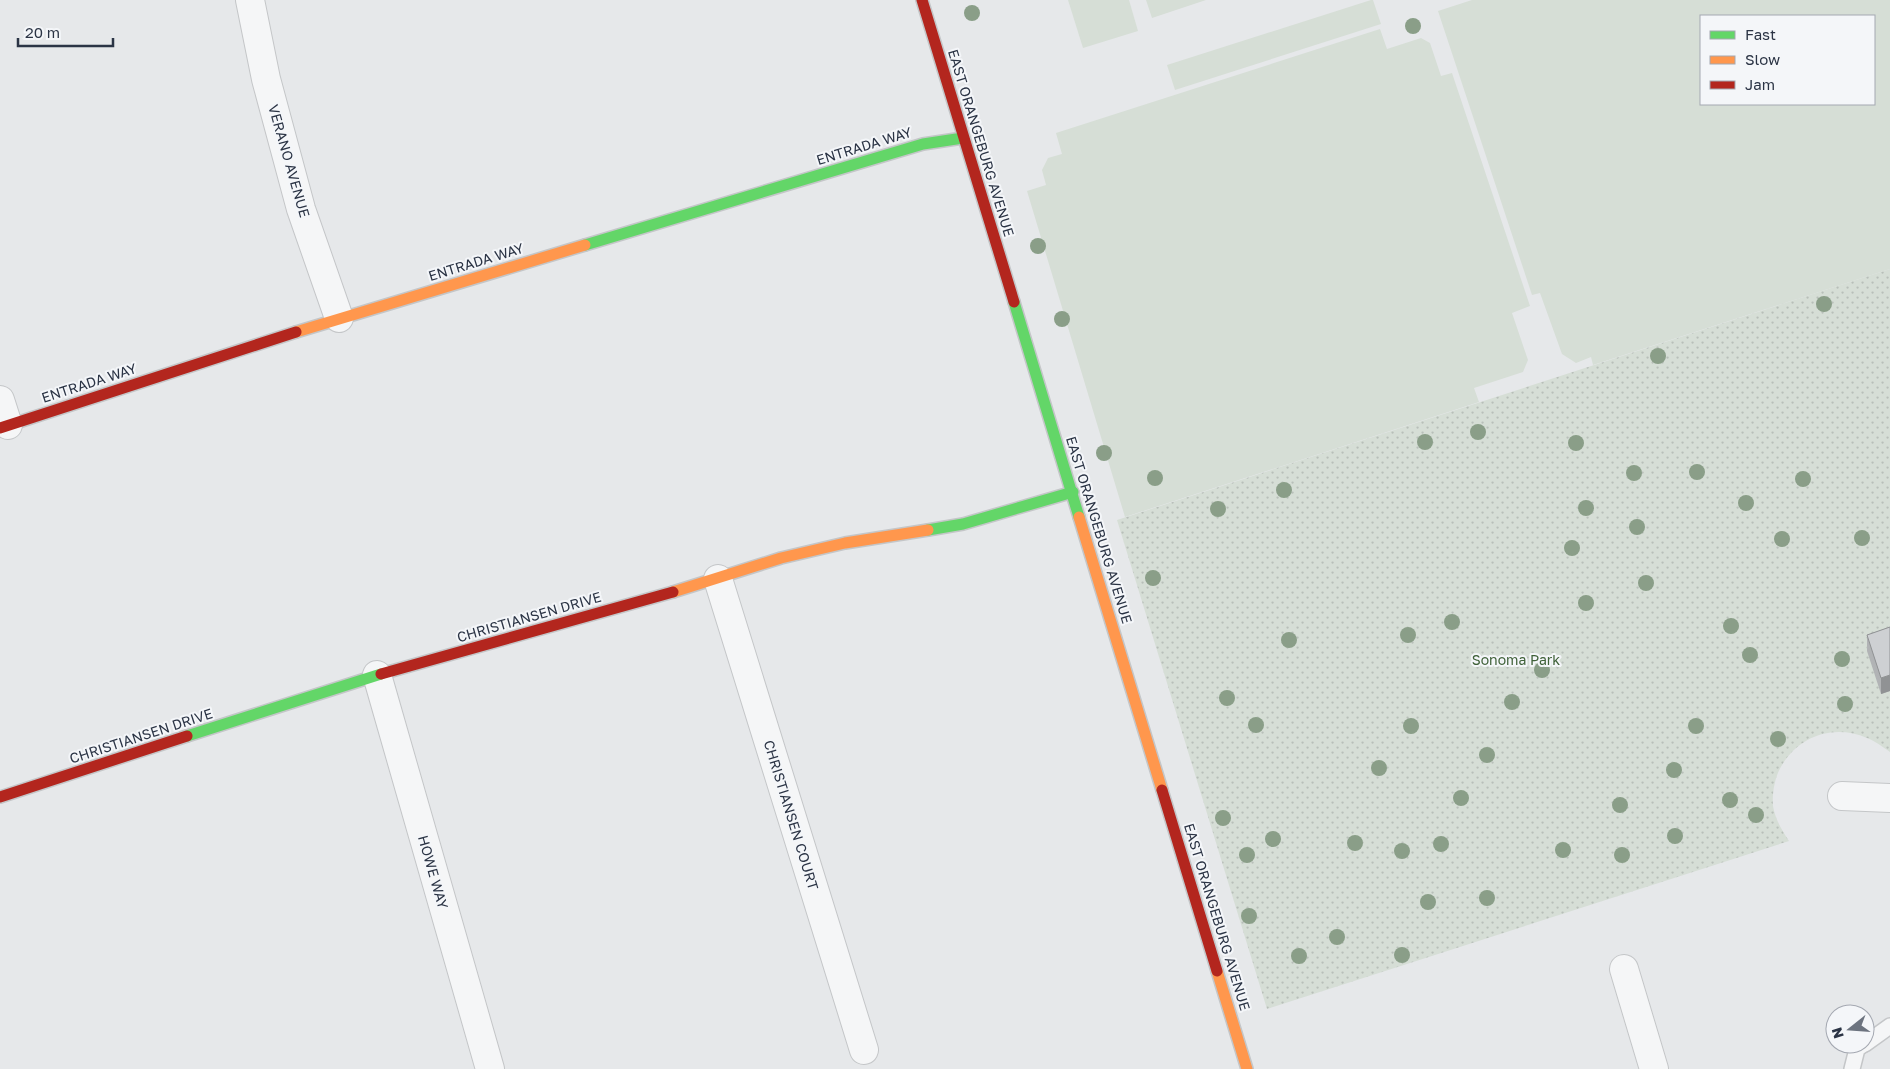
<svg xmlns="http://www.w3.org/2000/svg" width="1890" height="1069" viewBox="0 0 1890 1069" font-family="'Golos Text',sans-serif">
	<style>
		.grass { fill: #d6ded6; fill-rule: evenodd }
		.park { fill: url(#park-dots) }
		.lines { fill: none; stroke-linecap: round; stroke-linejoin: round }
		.lane-casing { stroke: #c4c6c8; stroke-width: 18 }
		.street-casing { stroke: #c4c6c8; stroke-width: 30 }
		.fast-casing { stroke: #c4c6c8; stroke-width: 14 }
		.slow-casing { stroke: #c4c6c8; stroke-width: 14 }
		.jam-casing { stroke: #c4c6c8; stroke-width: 14 }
		.lane { stroke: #f5f6f7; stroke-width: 15 }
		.street { stroke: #f5f6f7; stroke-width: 28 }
		.fast { stroke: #63d668; stroke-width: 11 }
		.slow { stroke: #ff974d; stroke-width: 11 }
		.jam { stroke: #b3261e; stroke-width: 11 }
		.tree { fill: #8a9e88 }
		.wall { fill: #b1b3b5 }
		.shaded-wall { fill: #909294 }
		.building { fill: #ced0d3; stroke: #909294 }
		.labels { text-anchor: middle; stroke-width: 4; stroke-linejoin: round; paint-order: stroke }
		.street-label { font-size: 14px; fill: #2b3445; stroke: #f4f6f9 }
		.park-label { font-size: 14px; fill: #3f6138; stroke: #f4f6f9 }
	</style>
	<defs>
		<pattern id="park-dots" width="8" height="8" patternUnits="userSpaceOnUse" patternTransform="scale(1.25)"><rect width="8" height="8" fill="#d6ded6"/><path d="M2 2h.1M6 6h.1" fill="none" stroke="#b8bfb9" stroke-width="1.8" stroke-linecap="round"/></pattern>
	</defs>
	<rect width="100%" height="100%" fill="#e6e8ea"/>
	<!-- grass -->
	<g class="grass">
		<polygon points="1068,0 1129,0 1138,31 1083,48"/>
		<polygon points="1146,0 1206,0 1152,18"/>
		<polygon points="1371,0 1373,0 1381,24 1175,90 1167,65"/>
		<path d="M1472 0H1890V269L1593 365 1591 357 1576 363 1562 354 1540 293 1532 295 1438 11ZM1701 16H1874V104H1701Z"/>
		<polygon points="1380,29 1387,49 1421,38 1430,43 1441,76 1452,73 1530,306 1512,313 1528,360 1523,372 1474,388 1479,402 1125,517 1027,191 1046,185 1042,170 1048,158 1062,154 1056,133"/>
	</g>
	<!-- park -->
	<path class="park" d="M1890 269V752C1883 747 1875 741 1867 738 1835 724 1800 735 1782 765 1775 776 1772 792 1773 806 1775 819 1782 830 1789 841L1267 1009 1117 520Z"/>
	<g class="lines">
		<!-- lane casing -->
		<g class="lane-casing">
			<g id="lane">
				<polyline points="1865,1044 1890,1026"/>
				<polyline points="1852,1069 1857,1049 1864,1044"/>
			</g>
		</g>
		<!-- street casing -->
		<g class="street-casing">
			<g id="street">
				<polyline points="250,0 266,79 301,209 339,318"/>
				<polyline points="0,400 8,425"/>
				<polyline points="718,579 864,1050"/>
				<polyline points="377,675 490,1069"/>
				<polyline points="1842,796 1890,798"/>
				<polyline points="1624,969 1654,1069"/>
			</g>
		</g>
		<!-- fast casing -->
		<g class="fast-casing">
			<g id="fast">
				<polyline points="585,245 923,144 963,138"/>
				<polyline points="1014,302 1079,517"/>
				<polyline points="928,530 963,524 1073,492"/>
				<polyline points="187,736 381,674"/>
			</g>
		</g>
		<!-- slow casing -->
		<g class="slow-casing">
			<g id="slow">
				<polyline points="296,332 585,245"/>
				<polyline points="1079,517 1162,790"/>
				<polyline points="673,592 781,558 845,543 928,530"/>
				<polyline points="1217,971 1247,1069"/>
			</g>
		</g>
		<!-- jam casing -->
		<g class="jam-casing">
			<g id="jam">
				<polyline points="922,0 1014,302"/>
				<polyline points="0,428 296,332"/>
				<polyline points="381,674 673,592"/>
				<polyline points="1162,790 1217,971"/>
				<polyline points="0,797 187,736"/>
			</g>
		</g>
		<!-- lane -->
		<use href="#lane" class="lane"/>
		<!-- street -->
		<use href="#street" class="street"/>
		<!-- fast -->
		<use href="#fast" class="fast"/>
		<!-- slow -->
		<use href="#slow" class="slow"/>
		<!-- jam -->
		<use href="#jam" class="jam"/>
	</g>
	<!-- trees -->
	<g class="tree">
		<circle cx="972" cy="13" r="8"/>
		<circle cx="1413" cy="26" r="8"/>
		<circle cx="1038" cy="246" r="8"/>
		<circle cx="1824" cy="304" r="8"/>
		<circle cx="1062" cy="319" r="8"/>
		<circle cx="1658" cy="356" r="8"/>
		<circle cx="1478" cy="432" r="8"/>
		<circle cx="1425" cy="442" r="8"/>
		<circle cx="1576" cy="443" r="8"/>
		<circle cx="1104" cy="453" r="8"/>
		<circle cx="1697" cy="472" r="8"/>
		<circle cx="1634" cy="473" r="8"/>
		<circle cx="1155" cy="478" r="8"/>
		<circle cx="1803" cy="479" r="8"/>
		<circle cx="1284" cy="490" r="8"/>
		<circle cx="1746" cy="503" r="8"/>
		<circle cx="1586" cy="508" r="8"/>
		<circle cx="1218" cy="509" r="8"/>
		<circle cx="1637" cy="527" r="8"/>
		<circle cx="1862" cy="538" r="8"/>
		<circle cx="1782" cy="539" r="8"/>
		<circle cx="1572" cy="548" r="8"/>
		<circle cx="1153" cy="578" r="8"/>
		<circle cx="1646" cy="583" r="8"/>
		<circle cx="1586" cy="603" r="8"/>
		<circle cx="1452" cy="622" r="8"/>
		<circle cx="1731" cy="626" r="8"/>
		<circle cx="1408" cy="635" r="8"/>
		<circle cx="1289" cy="640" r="8"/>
		<circle cx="1750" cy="655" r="8"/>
		<circle cx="1842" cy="659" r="8"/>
		<circle cx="1542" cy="670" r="8"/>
		<circle cx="1227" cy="698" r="8"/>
		<circle cx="1512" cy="702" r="8"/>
		<circle cx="1845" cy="704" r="8"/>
		<circle cx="1256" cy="725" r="8"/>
		<circle cx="1411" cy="726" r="8"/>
		<circle cx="1696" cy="726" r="8"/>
		<circle cx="1778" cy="739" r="8"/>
		<circle cx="1487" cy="755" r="8"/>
		<circle cx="1379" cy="768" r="8"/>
		<circle cx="1674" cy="770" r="8"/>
		<circle cx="1461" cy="798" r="8"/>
		<circle cx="1730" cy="800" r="8"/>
		<circle cx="1620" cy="805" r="8"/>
		<circle cx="1756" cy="815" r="8"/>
		<circle cx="1223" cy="818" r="8"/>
		<circle cx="1675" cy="836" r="8"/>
		<circle cx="1273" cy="839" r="8"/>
		<circle cx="1355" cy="843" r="8"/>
		<circle cx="1441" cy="844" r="8"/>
		<circle cx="1563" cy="850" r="8"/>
		<circle cx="1402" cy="851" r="8"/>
		<circle cx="1247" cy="855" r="8"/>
		<circle cx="1622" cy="855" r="8"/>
		<circle cx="1487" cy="898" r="8"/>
		<circle cx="1428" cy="902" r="8"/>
		<circle cx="1249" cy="916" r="8"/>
		<circle cx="1337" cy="937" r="8"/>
		<circle cx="1402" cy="955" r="8"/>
		<circle cx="1299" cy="956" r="8"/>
	</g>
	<!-- wall -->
	<polygon class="wall" points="1890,627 1890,691 1881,694 1867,651 1867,635"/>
	<!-- shaded-wall -->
	<polygon class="shaded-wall" points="1890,675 1890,691 1881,694 1881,678"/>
	<!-- building -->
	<polygon class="building" points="1890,627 1890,675 1881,678 1867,635"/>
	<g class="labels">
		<!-- street labels -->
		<g class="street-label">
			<text transform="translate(981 143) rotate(73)" y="5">EAST ORANGEBURG AVENUE</text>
			<text transform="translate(864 146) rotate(-17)" y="5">ENTRADA WAY</text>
			<text transform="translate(289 161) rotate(74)" y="5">VERANO AVENUE</text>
			<text transform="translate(476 262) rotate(-17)" y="5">ENTRADA WAY</text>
			<text transform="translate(89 383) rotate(-18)" y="5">ENTRADA WAY</text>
			<text transform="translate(1099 530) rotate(73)" y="5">EAST ORANGEBURG AVENUE</text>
			<text transform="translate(529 617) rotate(-16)" y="5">CHRISTIANSEN DRIVE</text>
			<text transform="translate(141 736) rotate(-18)" y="5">CHRISTIANSEN DRIVE</text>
			<text transform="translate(791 815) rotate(73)" y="5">CHRISTIANSEN COURT</text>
			<text transform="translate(433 872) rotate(74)" y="5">HOWE WAY</text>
			<text transform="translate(1217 917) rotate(73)" y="5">EAST ORANGEBURG AVENUE</text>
		</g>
		<!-- park labels -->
		<g class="park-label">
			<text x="1516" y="665">Sonoma Park</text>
		</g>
	</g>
	<!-- legend -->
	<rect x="1700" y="15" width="175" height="90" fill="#f4f6f9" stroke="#a4a8b1"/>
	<rect x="1710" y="31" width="25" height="8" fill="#63d668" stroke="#a4a8b1"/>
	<text x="1745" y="40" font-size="15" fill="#2b3445">Fast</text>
	<rect x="1710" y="56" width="25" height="8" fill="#ff974d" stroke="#a4a8b1"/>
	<text x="1745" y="65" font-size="15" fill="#2b3445">Slow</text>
	<rect x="1710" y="81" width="25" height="8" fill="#b3261e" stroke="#a4a8b1"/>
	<text x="1745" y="90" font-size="15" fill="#2b3445">Jam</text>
	<!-- north arrow -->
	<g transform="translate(1850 1029) rotate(253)"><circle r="24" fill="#f4f6f9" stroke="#a4a8b1"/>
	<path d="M0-4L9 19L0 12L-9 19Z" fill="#6c737f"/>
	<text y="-8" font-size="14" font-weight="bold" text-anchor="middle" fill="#2b3445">N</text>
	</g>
	<!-- scale -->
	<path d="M18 38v8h95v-8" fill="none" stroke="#2b3445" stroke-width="2.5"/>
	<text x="25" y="38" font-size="15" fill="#2b3445" stroke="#f4f6f9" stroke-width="4" paint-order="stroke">20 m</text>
</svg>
